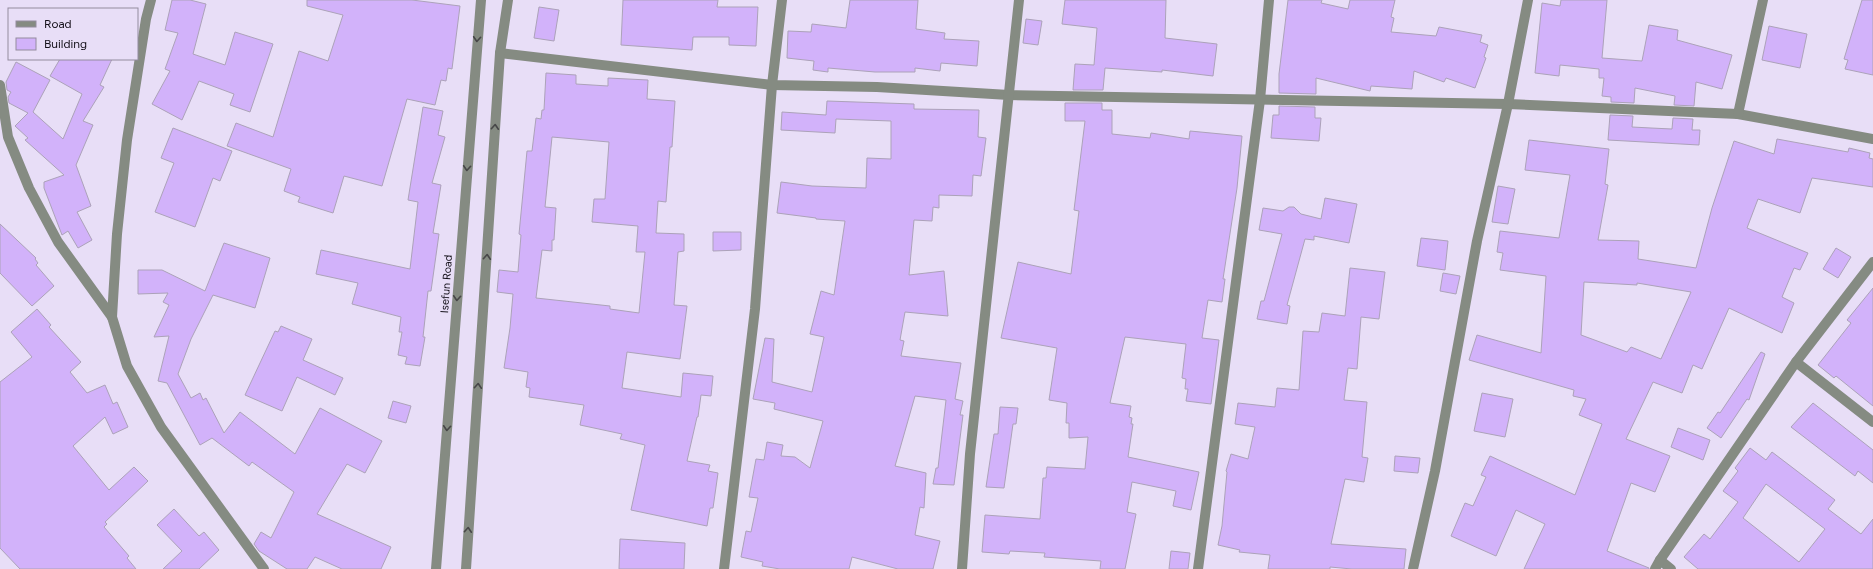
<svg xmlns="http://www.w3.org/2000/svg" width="1873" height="569" viewBox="0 0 1873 569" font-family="Figtree,sans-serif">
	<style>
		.building { fill: #d2b2fa; stroke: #aca2b9; fill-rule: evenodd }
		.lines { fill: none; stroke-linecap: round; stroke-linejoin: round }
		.minor { stroke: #858b82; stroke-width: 10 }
		.tertiary { stroke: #858b82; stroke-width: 10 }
		.oneway { stroke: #474748 }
		.labels { text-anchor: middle; stroke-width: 3; stroke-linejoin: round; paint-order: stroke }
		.street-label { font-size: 11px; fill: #141019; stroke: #e8def7 }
	</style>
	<rect width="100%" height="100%" fill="#e8def7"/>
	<!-- building -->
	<g class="building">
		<polygon points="172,0 190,0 206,4 193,54 225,65 235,32 273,44 250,112 230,105 234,94 199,81 182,120 152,104 170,71 165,69 178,33 165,30"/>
		<polygon points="307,0 412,0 460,6 452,69 448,68 446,81 441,80 435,105 407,99 382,186 344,176 333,213 298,202 300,197 284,191 291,169 227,146 236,123 273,137 299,51 328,61 343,15 307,6"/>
		<polygon points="623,0 718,0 717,7 758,7 756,46 729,45 729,37 693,37 692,50 621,45"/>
		<polygon points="850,0 918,0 916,29 945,33 944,39 979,41 977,66 941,63 940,71 915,68 915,72 875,72 828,68 828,72 813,70 814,61 787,58 788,31 811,32 812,24 846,28"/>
		<polygon points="1065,0 1166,0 1165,38 1217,44 1213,76 1162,70 1162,72 1105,68 1103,90 1073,90 1075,64 1094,65 1097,28 1062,24"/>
		<polygon points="1288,0 1322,0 1321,3 1348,9 1350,0 1395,0 1391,17 1394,18 1391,32 1436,36 1439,27 1482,35 1480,42 1488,45 1484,57 1486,58 1475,88 1446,78 1444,82 1414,71 1412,89 1371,86 1370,91 1316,78 1316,94 1279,93 1279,74"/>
		<polygon points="1561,0 1607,0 1602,58 1642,61 1649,25 1678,30 1677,40 1732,55 1722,89 1696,82 1694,106 1674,105 1675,96 1635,88 1634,103 1611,102 1611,97 1602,96 1604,78 1599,78 1599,69 1560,65 1559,76 1535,73 1542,3 1560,6"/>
		<polygon points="1862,0 1873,0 1873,75 1845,69 1848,60 1844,59"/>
		<polygon points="539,7 559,10 554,41 534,38"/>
		<polygon points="1026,19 1042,21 1038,45 1023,43"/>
		<polygon points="1769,26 1807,34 1800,68 1762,60"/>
		<polygon points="60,59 112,59 100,85 104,87 83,121 93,125 76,165 91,206 77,212 92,240 78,248 68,231 62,235 44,188 44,182 64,175 25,140 28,138 15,126 28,113 9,103 8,97 11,92 7,90 6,82 16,62 50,80 33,112 63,139 82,94 50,76"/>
		<path d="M546 73 576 75V84L608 86V78L648 80 647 99 675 101 672 147H670L666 202 658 201 656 233 684 234V251L678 252 674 305 687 306 680 359 627 352 622 388 681 397 683 373 713 376 711 396 701 395 698 417H697L687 461 710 465 708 471 718 473 713 508H710L707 526 631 510 645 445 620 439 622 434 580 425 584 405 529 397 530 388 526 387 528 372 504 368 510 328 513 294 497 292 499 270 518 272 521 235 519 234 527 151H532L536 118 541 119 542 110H544ZM552 137 609 142 605 199H594L592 222 638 226 636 252H645L639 313 610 309V306L536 298 542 250 552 251V240H554L556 208 545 207Z"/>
		<polygon points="827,101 914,104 914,109 979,110 978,137 986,138 981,176 973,175 972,196 939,195 939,208 933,207 932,221 914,220 909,275 944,271 948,316 905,312 900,340 904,341 901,356 961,363 955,399 963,401 960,415 963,415 954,485 933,484 936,468 938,468 946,400 915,396 895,466 926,473 924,508 920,507 915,535 940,541 933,569 898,569 852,557 849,569 780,569 762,566 763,562 741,557 746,531 751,532 758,498 749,497 756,459 764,460 767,442 783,445 781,456 795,457 810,468 823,421 774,409 775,403 753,399 765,338 774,339 772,382 812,392 824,337 810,334 821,291 834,295 845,221 816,219 816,218 777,213 781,182 812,186 866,188 867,158 891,159 891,121 836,119 835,133 781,130 782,112 826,115"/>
		<polygon points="1065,103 1102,103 1102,110 1112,110 1112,134 1150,138 1151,133 1189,139 1190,131 1242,136 1237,188 1223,279 1225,279 1222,302 1208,300 1202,338 1219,340 1211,404 1186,401 1188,389 1185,389 1186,379 1182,378 1186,344 1125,337 1110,403 1131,406 1129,417 1132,418 1131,424 1133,424 1128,457 1199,472 1191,510 1173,506 1176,491 1132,482 1127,512 1136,514 1125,569 1100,569 1101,561 1044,557 1045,553 1010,551 1009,554 982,552 985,515 1040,519 1043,478 1046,478 1047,467 1085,469 1088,437 1069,438 1069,423 1066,423 1067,403 1049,400 1057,348 1001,338 1018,262 1071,274 1079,211 1074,210 1085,121 1065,121"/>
		<polygon points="1279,106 1315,107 1315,118 1321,118 1319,141 1271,138 1273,115 1279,115"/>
		<polygon points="423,107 443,111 438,135 445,137 432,183 441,185 433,233 439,234 431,291 428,291 423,337 425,337 420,366 405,364 407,357 398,355 402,332 399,332 401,317 352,304 358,283 316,274 321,250 410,269 418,202 408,200"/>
		<polygon points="1610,115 1633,116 1632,127 1651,128 1672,129 1673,118 1693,119 1692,130 1700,130 1699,145 1608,140"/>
		<polygon points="173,128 232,151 220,181 213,178 195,227 155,212 174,163 161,158"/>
		<path d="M1777 139 1848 152 1849 148 1870 153 1869 158 1873 159V187L1812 178 1800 213 1758 199 1747 228 1808 253 1800 270 1794 268 1782 297 1794 303 1782 333 1729 308 1702 369 1693 365 1682 393 1653 382 1626 439 1670 456 1655 492 1631 483 1607 551 1649 568V569H1524L1545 524 1516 510 1496 556 1451 536 1465 503 1473 506 1486 477 1481 475 1490 456 1575 495 1602 424 1579 415 1586 399 1573 396 1574 390 1469 360 1477 335 1541 353 1546 276 1500 270 1503 253 1497 252 1500 231 1559 238 1570 175 1525 170 1529 140 1609 149 1605 184 1608 185 1598 240 1639 241 1638 259 1696 268 1712 208 1734 141 1774 154ZM1584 282 1637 285V283L1691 292 1661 359 1631 347 1627 352 1581 335Z"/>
		<polygon points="1498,186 1515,189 1508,224 1492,222"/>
		<polygon points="1325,198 1357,204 1349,243 1314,236 1314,240 1305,239 1287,305 1290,306 1287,324 1257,319 1261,301 1264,301 1282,234 1259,230 1263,208 1283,211 1289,207 1294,207 1301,214 1321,219"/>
		<polygon points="0,224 36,258 35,259 38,263 36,265 54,286 32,306 0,273"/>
		<polygon points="713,232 741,232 741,250 713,251"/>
		<polygon points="1421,238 1448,241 1445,270 1417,266"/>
		<polygon points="224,243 270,258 255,308 213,295 191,339 178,374 191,398 200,393 203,400 206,398 224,433 240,412 295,454 320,408 382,441 365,473 347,464 317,514 391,547 381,569 342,569 315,557 307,569 287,569 259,551 254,544 261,532 271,538 294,492 252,462 249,466 212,438 200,445 167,383 158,381 169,336 154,337 169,305 163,302 168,293 138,294 138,270 162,270 205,291"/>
		<polygon points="1836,248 1851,257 1838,278 1823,269"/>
		<polygon points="1350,268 1385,272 1379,319 1361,317 1357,369 1348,368 1344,400 1367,402 1362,457 1368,458 1364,482 1345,479 1331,544 1406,549 1404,569 1352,569 1330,567 1330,569 1268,569 1270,555 1239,552 1240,550 1218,545 1222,526 1227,472 1226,471 1231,454 1248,459 1255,427 1235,424 1238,403 1275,407 1277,388 1299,390 1303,331 1319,332 1322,313 1345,316"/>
		<polygon points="1443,273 1460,276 1456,294 1440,291"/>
		<polygon points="1873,288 1873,406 1836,376 1834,378 1818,365 1851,323 1847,320"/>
		<polygon points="37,309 51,325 49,327 81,362 70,372 87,393 105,385 113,404 117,402 128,427 113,434 105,417 73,446 109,490 134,467 148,481 105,522 107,524 104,527 129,556 127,558 136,569 20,569 0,548 0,382 32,357 11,332"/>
		<polygon points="281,326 312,339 303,360 343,378 335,395 297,377 282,411 245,395 275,331 278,332"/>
		<polygon points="1761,352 1765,354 1749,400 1747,399 1721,438 1707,428 1718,412 1720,413"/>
		<polygon points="1482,393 1513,399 1505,437 1474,431"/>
		<polygon points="393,401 411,406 406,423 388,418"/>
		<polygon points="1813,403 1873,450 1873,483 1858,471 1855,476 1791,427"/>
		<polygon points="1000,407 1018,408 1016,424 1013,424 1004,488 986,487 994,434 998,434"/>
		<polygon points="1678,428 1710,440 1703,460 1671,447"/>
		<path d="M1750 448 1766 460 1772 452 1835 500 1828 509 1861 534 1873 519V569H1698L1684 557 1704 534 1710 539 1738 502 1723 491 1738 471 1735 468ZM1766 484 1825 529 1799 562 1743 518Z"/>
		<polygon points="1395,456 1420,458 1418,473 1394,471"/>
		<polygon points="174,509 199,536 204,532 219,550 199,569 163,569 182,551 157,525"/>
		<polygon points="620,539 685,543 684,569 619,569"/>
		<polygon points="1171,551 1190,553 1188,569 1169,569"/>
	</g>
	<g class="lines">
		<!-- minor -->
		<g class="minor">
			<polyline points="151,0 146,19 127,140 117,234 112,317 127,366 161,427 264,569"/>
			<polyline points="500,53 772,85 877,87 1009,95 1508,104 1738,114 1873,139"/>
			<polyline points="0,85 8,137 29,188 58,242 112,317"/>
			<polyline points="1738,114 1763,0"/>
			<polyline points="1796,362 1873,422"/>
			<polyline points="1660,560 1671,569"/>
			<polyline points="724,569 755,309 772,85 782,0"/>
			<polyline points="962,569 970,454 1019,0"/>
			<polyline points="1198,569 1260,100 1269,0"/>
			<polyline points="1413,569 1435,471 1477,241 1508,104 1528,0"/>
			<polyline points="1655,569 1660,560 1796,362 1873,262"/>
		</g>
		<!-- tertiary -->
		<g class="tertiary">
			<polyline points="436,569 481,0"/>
			<polyline points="466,569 500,53 508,0"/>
		</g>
	</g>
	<!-- one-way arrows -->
	<defs><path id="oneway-chevron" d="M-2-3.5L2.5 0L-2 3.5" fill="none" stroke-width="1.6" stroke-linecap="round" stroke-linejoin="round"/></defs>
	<g class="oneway">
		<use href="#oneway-chevron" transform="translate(477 39) rotate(94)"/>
		<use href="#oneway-chevron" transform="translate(495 127) rotate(-86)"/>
		<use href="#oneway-chevron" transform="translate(467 168) rotate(94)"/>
		<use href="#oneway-chevron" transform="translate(487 257) rotate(-86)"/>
		<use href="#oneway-chevron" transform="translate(457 298) rotate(94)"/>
		<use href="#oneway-chevron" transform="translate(478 386) rotate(-86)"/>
		<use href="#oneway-chevron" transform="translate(447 428) rotate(94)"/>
		<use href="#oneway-chevron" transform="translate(468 530) rotate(-86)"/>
	</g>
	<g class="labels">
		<!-- street labels -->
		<g class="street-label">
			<text transform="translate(446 284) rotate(-86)" y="4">Isefun Road</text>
		</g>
	</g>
	<!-- legend -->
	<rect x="8" y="8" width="130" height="52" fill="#e8def7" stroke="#938c9e"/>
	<rect x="16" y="21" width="20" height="6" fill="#858b82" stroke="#938c9e"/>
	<text x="44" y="28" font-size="12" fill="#141019">Road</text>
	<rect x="16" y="38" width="20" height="12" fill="#d2b2fa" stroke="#938c9e"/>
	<text x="44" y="48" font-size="12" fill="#141019">Building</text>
</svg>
